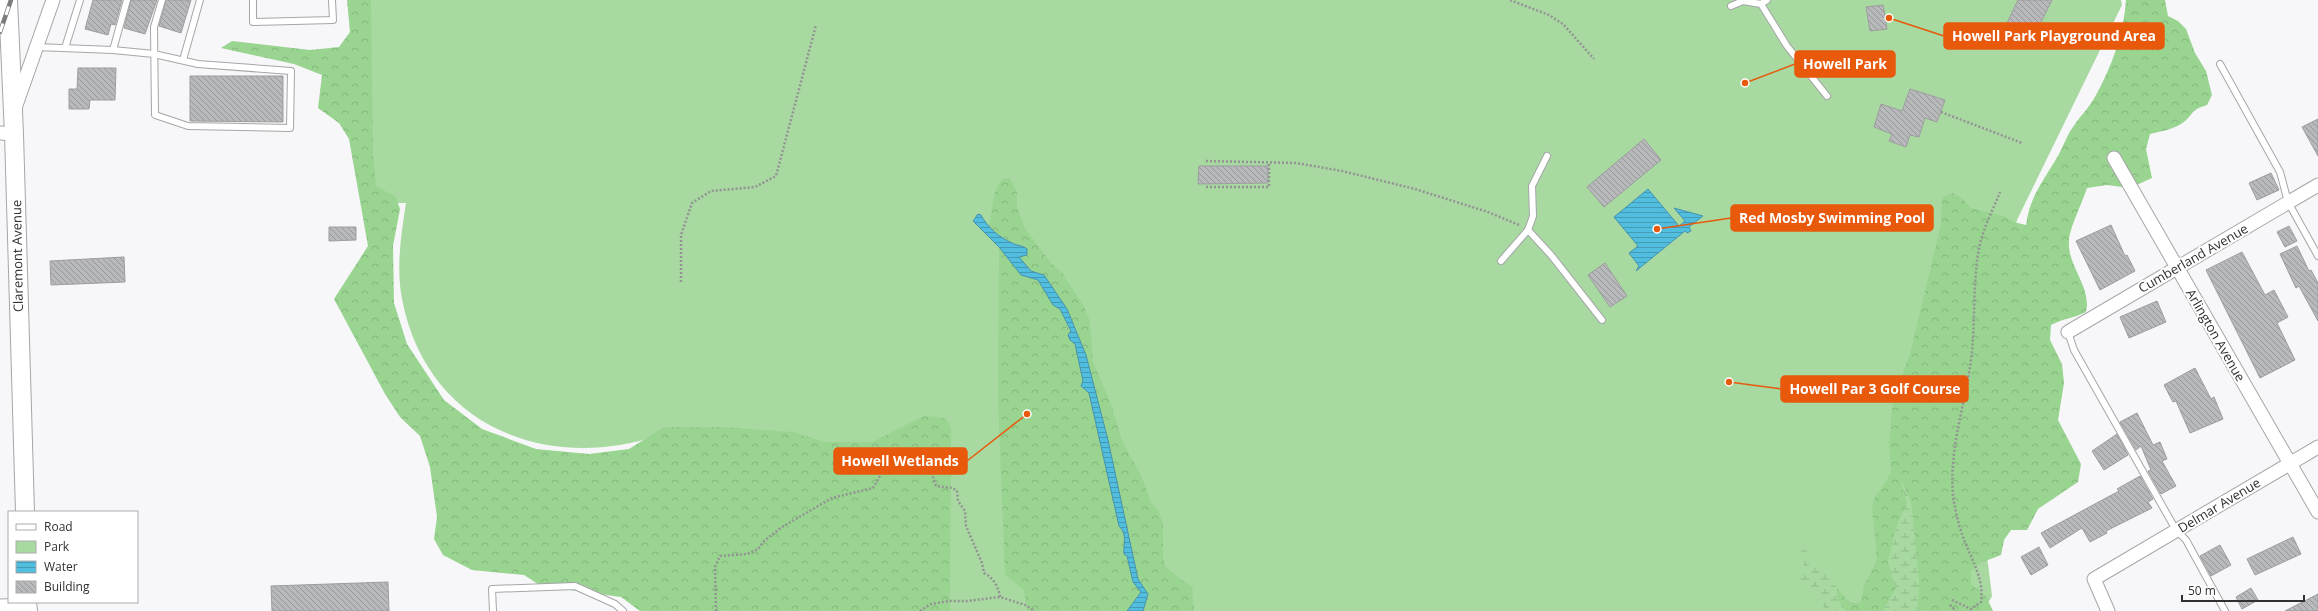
<svg xmlns="http://www.w3.org/2000/svg" width="2318" height="611" viewBox="0 0 2318 611" font-family="'Open Sans',sans-serif">
	<style>
		.green { fill: #a8d9a1 }
		.forest { fill: url(#forest-crowns) }
		.wetland { fill: url(#wetland-marsh) }
		.water { fill: url(#water-rules); stroke: #4793ab }
		.building { fill: url(#building-back-hatch); stroke: #9d9d9f }
		.lines { fill: none; stroke-linecap: round; stroke-linejoin: round }
		.lane-casing { stroke: #a5a6a8; stroke-width: 8 }
		.street-casing { stroke: #a5a6a8; stroke-width: 15 }
		.secondary-casing { stroke: #a5a6a8; stroke-width: 20 }
		.path { stroke: #939394; stroke-width: 2.5; stroke-dasharray: 2 2; stroke-linecap: butt }
		.lane { stroke: #fff; stroke-width: 6 }
		.street { stroke: #fff; stroke-width: 13 }
		.secondary { stroke: #fff; stroke-width: 18 }
		.rail-casing { stroke: #7c7c7d; stroke-width: 4.5 }
		.rail { stroke: #fff; stroke-width: 3; stroke-dasharray: 9; stroke-linecap: butt }
		.labels { text-anchor: middle; stroke-width: 4; stroke-linejoin: round; paint-order: stroke }
		.street-label { font-size: 13px; fill: #303031; stroke: #fff }
		.leader { fill: none; stroke: #e8590c; stroke-width: 1.5 }
		.callout-dot { fill: #e8590c; stroke: #fff; stroke-width: 1.5 }
		.callout { fill: #e8590c; stroke: #e8590c; stroke-width: 1.5 }
		.callout-label { font-size: 14px; text-anchor: middle; font-weight: bold; fill: #fff }
	</style>
	<defs>
		<pattern id="forest-crowns" width="20" height="18" patternUnits="userSpaceOnUse"><rect width="20" height="18" fill="#99d491"/><path d="M2 6a3 3 0 1 1 6 0M12 15a3 3 0 1 1 6 0" fill="none" stroke="#84b67e"/></pattern>
		<pattern id="wetland-marsh" width="20" height="14" patternUnits="userSpaceOnUse"><rect width="20" height="14" fill="#a8d9a1"/><path d="M1 5h8M5 5V1M11 12h8M15 12V8" fill="none" stroke="#91bb8b"/></pattern>
		<pattern id="water-rules" width="6" height="5" patternUnits="userSpaceOnUse"><rect width="6" height="5" fill="#51bedf"/><path d="M0 2.5h6" fill="none" stroke="#449bb5"/></pattern>
		<pattern id="building-back-hatch" width="6" height="6" patternUnits="userSpaceOnUse"><rect width="6" height="6" fill="#b8b9ba"/><path d="M-1 5l2 2M0 0l6 6M5-1l2 2" fill="none" stroke="#969798"/></pattern>
	</defs>
	<rect width="100%" height="100%" fill="#f7f7f9"/>
	<!-- green -->
	<path class="green" d="M361 0H2121L2122 5 2018 218 1990 285 1983 523 1992 596 1984 611H699L657 436C543 473 426 424 402 299 396 267 401 235 406 203H366Z"/>
	<!-- forest -->
	<g class="forest">
		<polygon points="347,0 371,0 373,154 376,186 396,197 400,209 393,246 394,303 407,344 444,400 482,429 536,449 589,454 629,449 664,427 722,427 793,432 824,442 873,442 923,416 946,418 951,428 950,611 640,611 621,597 541,586 524,575 472,570 443,555 434,539 437,517 430,467 420,436 400,417 385,394 334,299 368,246 349,139 339,123 318,108 322,75 294,64 221,48 232,41 310,50 339,47 350,32"/>
		<path d="M2126 0H2165L2168 16 2178 21 2186 29 2195 53 2206 71 2212 95 2207 105C2191 110 2195 112 2185 121 2176 129 2162 131 2150 134L2146 149 2152 178 2130 188 2107 185 2087 188C2083 201 2069 229 2069 241 2067 266 2092 287 2086 312 2074 318 2062 319 2051 325L2050 340 2062 364 2064 383 2058 420 2081 464 2078 482 2038 509 2027 530H2011L2004 540 2001 555 1980 563 1971 571V584L1986 596 1993 611H1917L1919 583 1911 501 1902 482 1907 503 1896 528 1888 562 1896 588 1883 611H1846L1837 600V588C1844 596 1850 607 1861 602L1864 584 1868 579 1877 559 1872 508 1874 499 1891 473 1889 443 1893 399 1910 354 1933 258 1941 225 1942 197 1953 193 1963 199 1971 208 2004 216 2014 222 2026 225C2030 195 2045 179 2059 154 2064 145 2067 135 2073 127 2080 116 2090 107 2096 95 2112 66 2124 33 2126 0Z"/>
		<path d="M1010 178 1017 192V207L1024 227 1051 263 1063 274 1085 308 1090 322 1093 362 1111 404 1122 441 1141 475 1151 502 1159 512 1163 523V557L1166 568 1192 587 1194 611H1143L1148 594 1138 579 1108 440 1086 355 1044 275 1031 271 1018 257 1021 245 1013 244 988 227C995 209 989 194 1003 179Z"/>
		<path d="M999 247 1021 275 1038 280 1053 305 1060 309 1071 332 1070 340 1075 344 1083 381 1089 393 1119 526C1127 534 1125 546 1127 557 1129 570 1133 581 1141 592L1127 611H1027L1024 590 1005 575 998 399Z"/>
	</g>
	<!-- wetland -->
	<g class="wetland">
		<polygon points="1900,479 1911,501 1919,583 1917,611 1883,611 1896,588 1888,562 1896,528 1907,503"/>
		<polygon points="1797,547 1807,551 1812,566 1826,575 1837,588 1837,600 1846,611 1826,611 1807,583 1787,581 1804,571 1804,564"/>
	</g>
	<!-- water -->
	<g class="water">
		<polygon points="1648,189 1679,226 1685,221 1674,208 1703,216 1689,227 1691,231 1687,233 1685,231 1636,271 1639,266 1629,253 1638,246 1614,217"/>
		<path d="M978 214 981 215C988 228 999 237 1012 243 1018 246 1022 245 1027 249V255L1019 257 1031 271 1044 275 1067 309 1086 355 1108 440 1138 579 1148 594 1143 611H1127L1141 592 1133 582 1127 556 1124 554C1123 544 1128 535 1119 526L1089 393 1081 386 1083 381 1075 344 1070 340 1068 335 1071 331 1060 309 1053 305 1038 280 1021 275 999 247 973 221Z"/>
	</g>
	<!-- building -->
	<g class="building">
		<polygon points="93,0 122,0 115,25 111,24 108,35 85,29"/>
		<polygon points="131,0 157,0 145,34 124,28"/>
		<polygon points="166,0 191,0 181,33 159,26"/>
		<polygon points="2018,0 2052,0 2034,36 2007,23"/>
		<polygon points="1883,5 1887,29 1870,31 1866,7"/>
		<polygon points="78,68 116,68 115,100 90,100 89,109 69,109 69,89 77,89"/>
		<polygon points="190,76 283,76 283,122 190,121"/>
		<polygon points="1910,89 1945,100 1937,122 1925,118 1919,137 1910,135 1906,147 1889,141 1892,134 1874,127 1881,104 1902,111"/>
		<polygon points="2318,119 2318,156 2302,127"/>
		<polygon points="1644,139 1661,160 1604,207 1587,187"/>
		<polygon points="1199,166 1268,166 1268,183 1198,184"/>
		<polygon points="2271,173 2279,190 2257,200 2249,183"/>
		<polygon points="2111,225 2125,256 2127,255 2135,271 2100,290 2076,241"/>
		<polygon points="2289,226 2297,241 2285,247 2277,232"/>
		<polygon points="329,227 356,227 356,240 329,241"/>
		<polygon points="2297,246 2309,271 2311,270 2318,283 2318,321 2299,286 2296,288 2280,254"/>
		<polygon points="2242,252 2265,295 2274,290 2288,317 2277,323 2295,360 2260,378 2206,270"/>
		<polygon points="124,257 125,282 51,285 50,261"/>
		<polygon points="1605,263 1627,296 1610,307 1588,275"/>
		<polygon points="2157,301 2166,322 2129,338 2120,317"/>
		<polygon points="2195,368 2211,399 2214,397 2223,419 2190,433 2176,401 2173,402 2164,385"/>
		<polygon points="2137,413 2153,445 2160,442 2167,459 2162,461 2176,486 2161,494 2148,471 2151,470 2141,446 2136,450 2120,422"/>
		<polygon points="2117,434 2128,455 2104,470 2092,451"/>
		<polygon points="2140,476 2153,499 2148,502 2152,508 2106,531 2107,533 2090,542 2082,528 2050,548 2041,533 2119,491 2117,489"/>
		<polygon points="2293,537 2301,554 2255,575 2247,559"/>
		<polygon points="2220,545 2231,565 2211,576 2200,556"/>
		<polygon points="2039,547 2048,565 2031,575 2021,557"/>
		<polygon points="388,582 389,611 272,611 271,586"/>
		<polygon points="2251,588 2258,600 2242,609 2236,597"/>
		<polygon points="2318,594 2318,611 2285,611"/>
	</g>
	<g class="lines">
		<!-- lane casing -->
		<g class="lane-casing">
			<g id="lane">
				<polyline points="253,0 253,22 333,20 332,0"/>
				<polyline points="1761,4 1787,46 1827,96"/>
				<polyline points="1731,6 1743,1 1761,4 1767,0"/>
				<polyline points="36,47 113,50 154,54 198,64 291,71 290,128 188,126 155,115 154,27 162,0"/>
				<polyline points="65,48 80,0"/>
				<polyline points="113,50 127,0"/>
				<polyline points="183,60 200,0"/>
				<polyline points="2220,64 2280,172 2288,202 2318,256"/>
				<polyline points="1528,230 1551,255 1602,320"/>
				<polyline points="1501,261 1528,230 1533,216 1532,186 1547,156"/>
				<polyline points="2068,332 2074,350 2176,530 2186,540 2225,611"/>
				<polyline points="493,611 492,589 575,586 615,604 623,611"/>
			</g>
		</g>
		<!-- street casing -->
		<g class="street-casing">
			<g id="street">
				<polyline points="15,108 53,0"/>
				<polyline points="0,133 14,134"/>
				<polyline points="2114,158 2318,512"/>
				<polyline points="2068,332 2318,185"/>
				<polyline points="0,606 28,605"/>
				<polyline points="2108,611 2094,579 2318,447"/>
			</g>
		</g>
		<!-- secondary casing -->
		<g class="secondary-casing">
			<g id="secondary">
				<polyline points="8,0 14,134 25,512"/>
				<polyline points="27,602 28,611"/>
			</g>
		</g>
		<!-- path -->
		<g class="path">
			<polyline points="1510,0 1549,15 1563,24 1594,59"/>
			<polyline points="1941,112 2022,143"/>
			<polyline points="1206,161 1296,163 1342,171 1415,189 1488,212 1519,225"/>
			<polyline points="1206,187 1269,187 1269,162"/>
			<polyline points="681,282 681,235 692,203 711,191 755,187 776,176 816,25"/>
			<path d="M1952 600 1971 609 1981 602C1984 579 1973 563 1965 542 1959 527 1955 511 1953 495 1949 449 1965 405 1971 360 1976 323 1972 285 1979 249 1982 230 1993 210 2000 192"/>
			<polyline points="1950,605 1956,611"/>
			<path d="M716 611 715 567 720 556 747 554 758 549 764 541 782 527 832 498 873 488 884 469 906 459 922 464 931 471 936 486 953 488 957 491 958 501 965 511 966 526 982 563 984 573C993 577 999 588 1000 597"/>
			<polyline points="920,611 931,604 949,601 967,601 1000,597 1025,605 1035,611"/>
		</g>
		<!-- lane -->
		<use href="#lane" class="lane"/>
		<!-- street -->
		<use href="#street" class="street"/>
		<!-- secondary -->
		<use href="#secondary" class="secondary"/>
		<!-- rail casing -->
		<g class="rail-casing">
			<polyline id="rail" points="0,32 11,0"/>
		</g>
		<!-- rail -->
		<use href="#rail" class="rail"/>
	</g>
	<g class="labels">
		<!-- street labels -->
		<g class="street-label">
			<text transform="translate(17 256) rotate(-91)" y="5">Claremont Avenue</text>
			<text transform="translate(2193 258) rotate(-30)" y="5">Cumberland Avenue</text>
			<text transform="translate(2216 335) rotate(60)" y="5">Arlington Avenue</text>
			<text transform="translate(2219 505) rotate(-31)" y="5">Delmar Avenue</text>
		</g>
	</g>
	<!-- callouts -->
	<path class="leader" d="M1889 18L1944 36M1745 83L1795 64M1657 229L1731 218M1729 382L1781 389M1027 414L967 461"/>
	<g class="callout-dot">
		<circle cx="1889" cy="18" r="4"/>
		<circle cx="1745" cy="83" r="4"/>
		<circle cx="1657" cy="229" r="4"/>
		<circle cx="1729" cy="382" r="4"/>
		<circle cx="1027" cy="414" r="4"/>
	</g>
	<g class="callout">
		<rect x="1944" y="23" width="220" height="26" rx="4"/>
		<rect x="1795" y="51" width="100" height="26" rx="4"/>
		<rect x="1731" y="205" width="202" height="26" rx="4"/>
		<rect x="1781" y="376" width="187" height="26" rx="4"/>
		<rect x="834" y="448" width="133" height="26" rx="4"/>
	</g>
	<g class="callout-label">
		<text x="2054" y="41">Howell Park Playground Area</text>
		<text x="1845" y="69">Howell Park</text>
		<text x="1832" y="223">Red Mosby Swimming Pool</text>
		<text x="1875" y="394">Howell Par 3 Golf Course</text>
		<text x="900" y="466">Howell Wetlands</text>
	</g>
	<!-- legend -->
	<rect x="8" y="511" width="130" height="92" fill="#ffffff" stroke="#acacad"/>
	<rect x="16" y="524" width="20" height="6" fill="#ffffff" stroke="#acacad"/>
	<text x="44" y="531" font-size="12" fill="#303031">Road</text>
	<rect x="16" y="541" width="20" height="12" fill="#a8d9a1" stroke="#acacad"/>
	<text x="44" y="551" font-size="12" fill="#303031">Park</text>
	<rect x="16" y="561" width="20" height="12" fill="url(#water-rules)" stroke="#acacad"/>
	<text x="44" y="571" font-size="12" fill="#303031">Water</text>
	<rect x="16" y="581" width="20" height="12" fill="url(#building-back-hatch)" stroke="#acacad"/>
	<text x="44" y="591" font-size="12" fill="#303031">Building</text>
	<!-- scale -->
	<path d="M2182 595v6h122v-6" fill="none" stroke="#303031" stroke-width="2"/>
	<text x="2188" y="595" font-size="12" fill="#303031" stroke="#ffffff" stroke-width="3" paint-order="stroke">50 m</text>
</svg>
